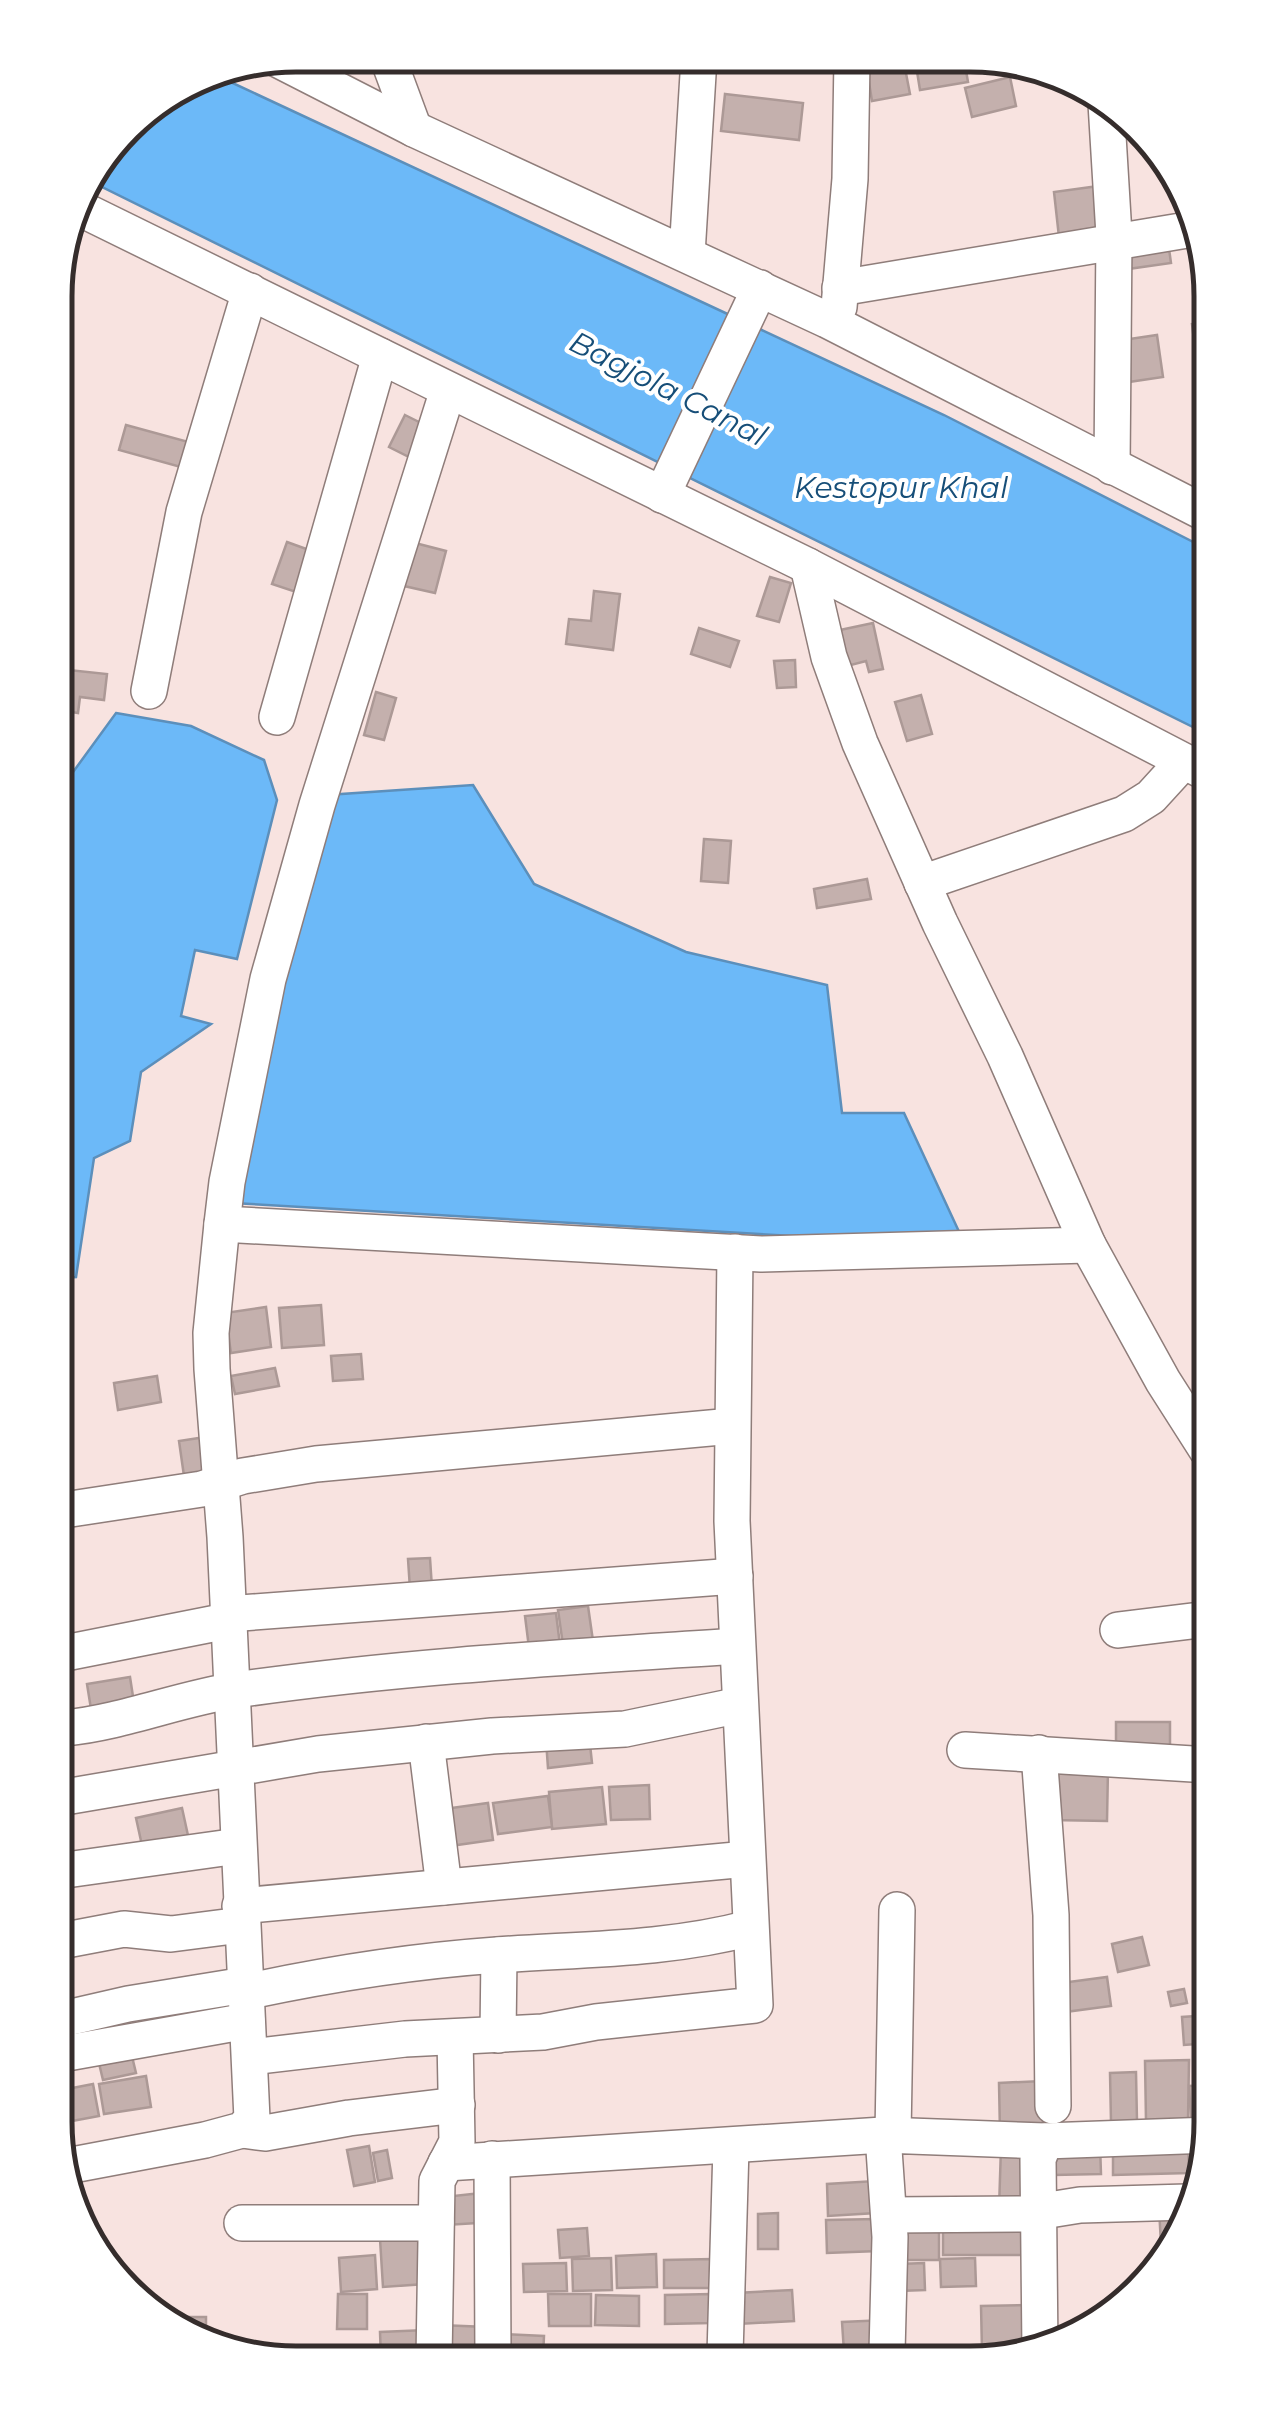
<svg xmlns="http://www.w3.org/2000/svg" width="1267" height="2418" viewBox="0 0 1267 2418" font-family="Montserrat,sans-serif">
	<style>
		.water { fill: #6cb9f8; stroke: #5c8fbb; stroke-width: 2.5 }
		.building { fill: #c4b0ad; stroke: #ac9996; stroke-width: 2.5 }
		.lines { fill: none; stroke-linecap: round; stroke-linejoin: round }
		.minor-casing { stroke: #8f7d7a; stroke-width: 38 }
		.minor { stroke: #fff; stroke-width: 35 }
		.labels { text-anchor: middle; stroke-width: 8; stroke-linejoin: round; paint-order: stroke }
		.water-label { font-size: 30px; font-style: italic; fill: #164e78; stroke: #fff }
		.rim { fill: none; stroke: #352d2c; stroke-width: 5 }
	</style>
	<rect width="100%" height="100%" fill="#f8e3e0"/>
	<!-- water -->
	<g class="water">
		<polygon points="209,72 944,415 1201,546 1203,732 88,180 137,115"/>
		<polygon points="116,713 191,726 264,760 277,800 237,959 195,950 181,1016 211,1024 141,1072 130,1141 94,1158 76,1277 63,1278 60,779 68,779"/>
		<polygon points="473,785 534,884 686,952 827,985 842,1113 904,1113 961,1236 793,1236 233,1203 327,795"/>
	</g>
	<!-- building -->
	<g class="building">
		<polygon points="915,59 964,59 968,82 920,90"/>
		<polygon points="1008,59 1017,60 1032,67 1010,72"/>
		<polygon points="904,63 910,94 872,101 867,70"/>
		<polygon points="1010,77 1016,106 972,117 965,88"/>
		<polygon points="725,94 803,103 799,140 721,131"/>
		<polygon points="1106,185 1112,231 1059,237 1054,192"/>
		<polygon points="1167,234 1171,263 1128,269 1124,242"/>
		<polygon points="1200,323 1200,372 1198,372 1192,324"/>
		<polygon points="1157,335 1163,377 1122,383 1116,341"/>
		<polygon points="405,415 431,428 415,460 389,447"/>
		<polygon points="126,425 196,444 188,469 119,450"/>
		<polygon points="287,542 323,555 308,596 272,584"/>
		<polygon points="415,543 446,551 435,593 404,586"/>
		<polygon points="770,577 791,583 779,622 757,616"/>
		<polygon points="594,591 620,594 613,650 566,644 569,619 591,621"/>
		<polygon points="873,623 883,669 869,672 866,661 847,666 840,630"/>
		<polygon points="699,628 739,641 730,667 691,654"/>
		<polygon points="795,660 796,687 777,688 774,661"/>
		<polygon points="59,669 107,674 104,700 80,697 78,713 59,710"/>
		<polygon points="376,692 396,698 384,740 364,735"/>
		<polygon points="921,695 932,734 907,741 895,702"/>
		<polygon points="704,839 731,841 728,883 701,881"/>
		<polygon points="867,879 871,899 817,908 814,889"/>
		<polygon points="321,1305 324,1345 282,1348 279,1308"/>
		<polygon points="266,1307 271,1347 231,1353 225,1313"/>
		<polygon points="361,1354 363,1379 333,1381 331,1356"/>
		<polygon points="275,1368 279,1386 235,1394 231,1376"/>
		<polygon points="157,1376 161,1402 118,1410 114,1383"/>
		<polygon points="212,1436 217,1471 184,1476 179,1441"/>
		<polygon points="430,1558 432,1588 410,1589 408,1559"/>
		<polygon points="588,1606 593,1641 563,1645 558,1610"/>
		<polygon points="556,1613 560,1645 529,1648 525,1616"/>
		<polygon points="130,1677 134,1703 91,1709 87,1684"/>
		<polygon points="1116,1722 1170,1722 1170,1748 1116,1749"/>
		<polygon points="589,1735 592,1763 548,1768 546,1740"/>
		<polygon points="1053,1767 1108,1769 1107,1821 1051,1820"/>
		<polygon points="649,1785 650,1819 611,1820 609,1787"/>
		<polygon points="602,1787 606,1824 552,1829 549,1792"/>
		<polygon points="548,1796 552,1827 498,1834 493,1803"/>
		<polygon points="488,1803 493,1840 450,1846 444,1809"/>
		<polygon points="182,1808 189,1840 143,1850 136,1818"/>
		<polygon points="1142,1937 1149,1965 1118,1972 1112,1944"/>
		<polygon points="1107,1977 1111,2006 1065,2012 1061,1983"/>
		<polygon points="1184,1989 1187,2003 1171,2006 1168,1992"/>
		<polygon points="1211,2015 1211,2043 1184,2045 1182,2017"/>
		<polygon points="130,2048 136,2073 103,2080 97,2055"/>
		<polygon points="1189,2060 1188,2121 1146,2121 1145,2061"/>
		<polygon points="1136,2072 1137,2121 1111,2122 1110,2073"/>
		<polygon points="146,2076 151,2107 104,2114 99,2084"/>
		<polygon points="1042,2081 1043,2131 1000,2133 999,2083"/>
		<polygon points="93,2084 99,2116 67,2122 67,2089"/>
		<polygon points="1211,2085 1211,2118 1191,2119 1189,2086"/>
		<polygon points="1188,2141 1189,2173 1113,2175 1113,2142"/>
		<polygon points="1100,2144 1101,2174 1054,2175 1054,2145"/>
		<polygon points="369,2146 375,2182 354,2186 347,2150"/>
		<polygon points="1001,2147 1033,2148 1031,2210 999,2209"/>
		<polygon points="387,2150 392,2178 378,2181 373,2153"/>
		<polygon points="875,2181 876,2213 828,2216 827,2184"/>
		<polygon points="491,2192 493,2222 446,2225 444,2197"/>
		<polygon points="1159,2207 1183,2213 1171,2244 1161,2245"/>
		<polygon points="778,2213 778,2249 758,2249 758,2214"/>
		<polygon points="877,2219 878,2251 827,2253 826,2220"/>
		<polygon points="939,2222 939,2260 894,2260 894,2223"/>
		<polygon points="943,2222 1035,2222 1034,2255 943,2255"/>
		<polygon points="587,2228 589,2256 560,2258 558,2230"/>
		<polygon points="421,2236 425,2284 383,2287 380,2239"/>
		<polygon points="656,2254 657,2287 617,2288 616,2256"/>
		<polygon points="375,2255 377,2289 341,2292 339,2258"/>
		<polygon points="611,2258 612,2290 573,2291 572,2259"/>
		<polygon points="975,2258 976,2286 941,2287 940,2259"/>
		<polygon points="712,2259 712,2288 664,2288 664,2260"/>
		<polygon points="566,2263 567,2291 524,2292 523,2264"/>
		<polygon points="924,2263 925,2290 899,2291 898,2264"/>
		<polygon points="792,2290 794,2321 738,2324 736,2293"/>
		<polygon points="338,2294 367,2294 367,2329 337,2329"/>
		<polygon points="548,2294 591,2294 591,2326 549,2326"/>
		<polygon points="711,2294 711,2323 665,2324 665,2295"/>
		<polygon points="596,2295 639,2296 639,2326 595,2325"/>
		<polygon points="1034,2305 1035,2351 982,2351 981,2306"/>
		<polygon points="168,2317 206,2317 206,2325 196,2326 196,2330"/>
		<polygon points="886,2320 885,2349 844,2352 842,2322"/>
		<polygon points="440,2325 486,2327 485,2358 439,2357"/>
		<polygon points="426,2330 427,2359 381,2359 380,2332"/>
		<polygon points="504,2334 544,2336 543,2357 502,2358"/>
	</g>
	<g class="lines">
		<!-- minor casing -->
		<g class="minor-casing">
			<g id="minor">
				<polyline points="387,56 414,129"/>
				<polyline points="277,59 414,129 827,320 1201,511"/>
				<polyline points="1106,103 1114,235 1112,467"/>
				<polyline points="75,206 808,566 1203,771"/>
				<polyline points="687,254 699,58"/>
				<polyline points="840,288 1199,228"/>
				<polyline points="839,307 850,179 852,59"/>
				<polyline points="662,495 760,288"/>
				<polyline points="808,566 829,657 860,743 940,923 1005,1056 1088,1245 1163,1381 1207,1450"/>
				<polyline points="149,691 184,512 250,291"/>
				<polyline points="277,717 380,356"/>
				<polyline points="922,883 1124,814 1151,797 1183,762"/>
				<polyline points="222,1224 761,1254 1088,1245"/>
				<polyline points="64,1510 202,1489 243,1476 316,1464 732,1426"/>
				<polyline points="227,1614 735,1576"/>
				<polyline points="1118,1630 1208,1619"/>
				<polyline points="65,1653 227,1621"/>
				<path d="M65 1728C124 1722 178 1699 236 1690 402 1666 570 1657 737 1646"/>
				<polyline points="426,1742 444,1887"/>
				<polyline points="965,1750 1209,1765"/>
				<polyline points="1039,1753 1051,1915 1053,2106"/>
				<polyline points="65,1797 318,1754 492,1736 625,1729 740,1705"/>
				<polyline points="66,1870 238,1846"/>
				<polyline points="240,1906 747,1859"/>
				<polyline points="66,1940 124,1929 171,1934 241,1925"/>
				<path d="M245 1992C329 1974 412 1961 497 1955 582 1949 667 1950 750 1928"/>
				<polyline points="67,2018 128,2004 245,1985"/>
				<polyline points="498,2035 499,1955"/>
				<polyline points="67,2053 247,2021"/>
				<polyline points="250,2057 405,2039 543,2032 596,2022 755,2005 732,1521 735,1252"/>
				<polyline points="242,2130 265,2133 349,2118 457,2105"/>
				<polyline points="893,2134 897,1910"/>
				<polyline points="492,2159 493,2358"/>
				<polyline points="446,2163 883,2135"/>
				<polyline points="67,2166 205,2140 242,2130 252,2119 225,1537 212,1369 211,1333 222,1224 227,1182 268,979 317,805 448,390"/>
				<polyline points="889,2215 1024,2214 1080,2205 1187,2202"/>
				<polyline points="242,2223 436,2223"/>
				<polyline points="1040,2350 1038,2159 1045,2141"/>
				<polyline points="887,2352 890,2237 883,2135 1045,2141 1211,2135"/>
				<polyline points="725,2355 731,2147"/>
				<polyline points="434,2359 437,2181 457,2142 455,2037"/>
			</g>
		</g>
		<!-- minor -->
		<use href="#minor" class="minor"/>
	</g>
	<g class="labels">
		<!-- water labels -->
		<g class="water-label">
			<text transform="translate(668 389) rotate(27)" y="10">Bagjola Canal</text>
			<text x="901" y="498">Kestopur Khal</text>
		</g>
	</g>
	<!-- crop -->
	<path d="M0 0H1267V2418H0ZM296 72H970A224 224 0 0 1 1194 296V2122A224 224 0 0 1 970 2346H296A224 224 0 0 1 72 2122V296A224 224 0 0 1 296 72Z" fill="#fff" fill-rule="evenodd"/>
	<path class="rim" d="M296 72H970A224 224 0 0 1 1194 296V2122A224 224 0 0 1 970 2346H296A224 224 0 0 1 72 2122V296A224 224 0 0 1 296 72Z"/>
</svg>
